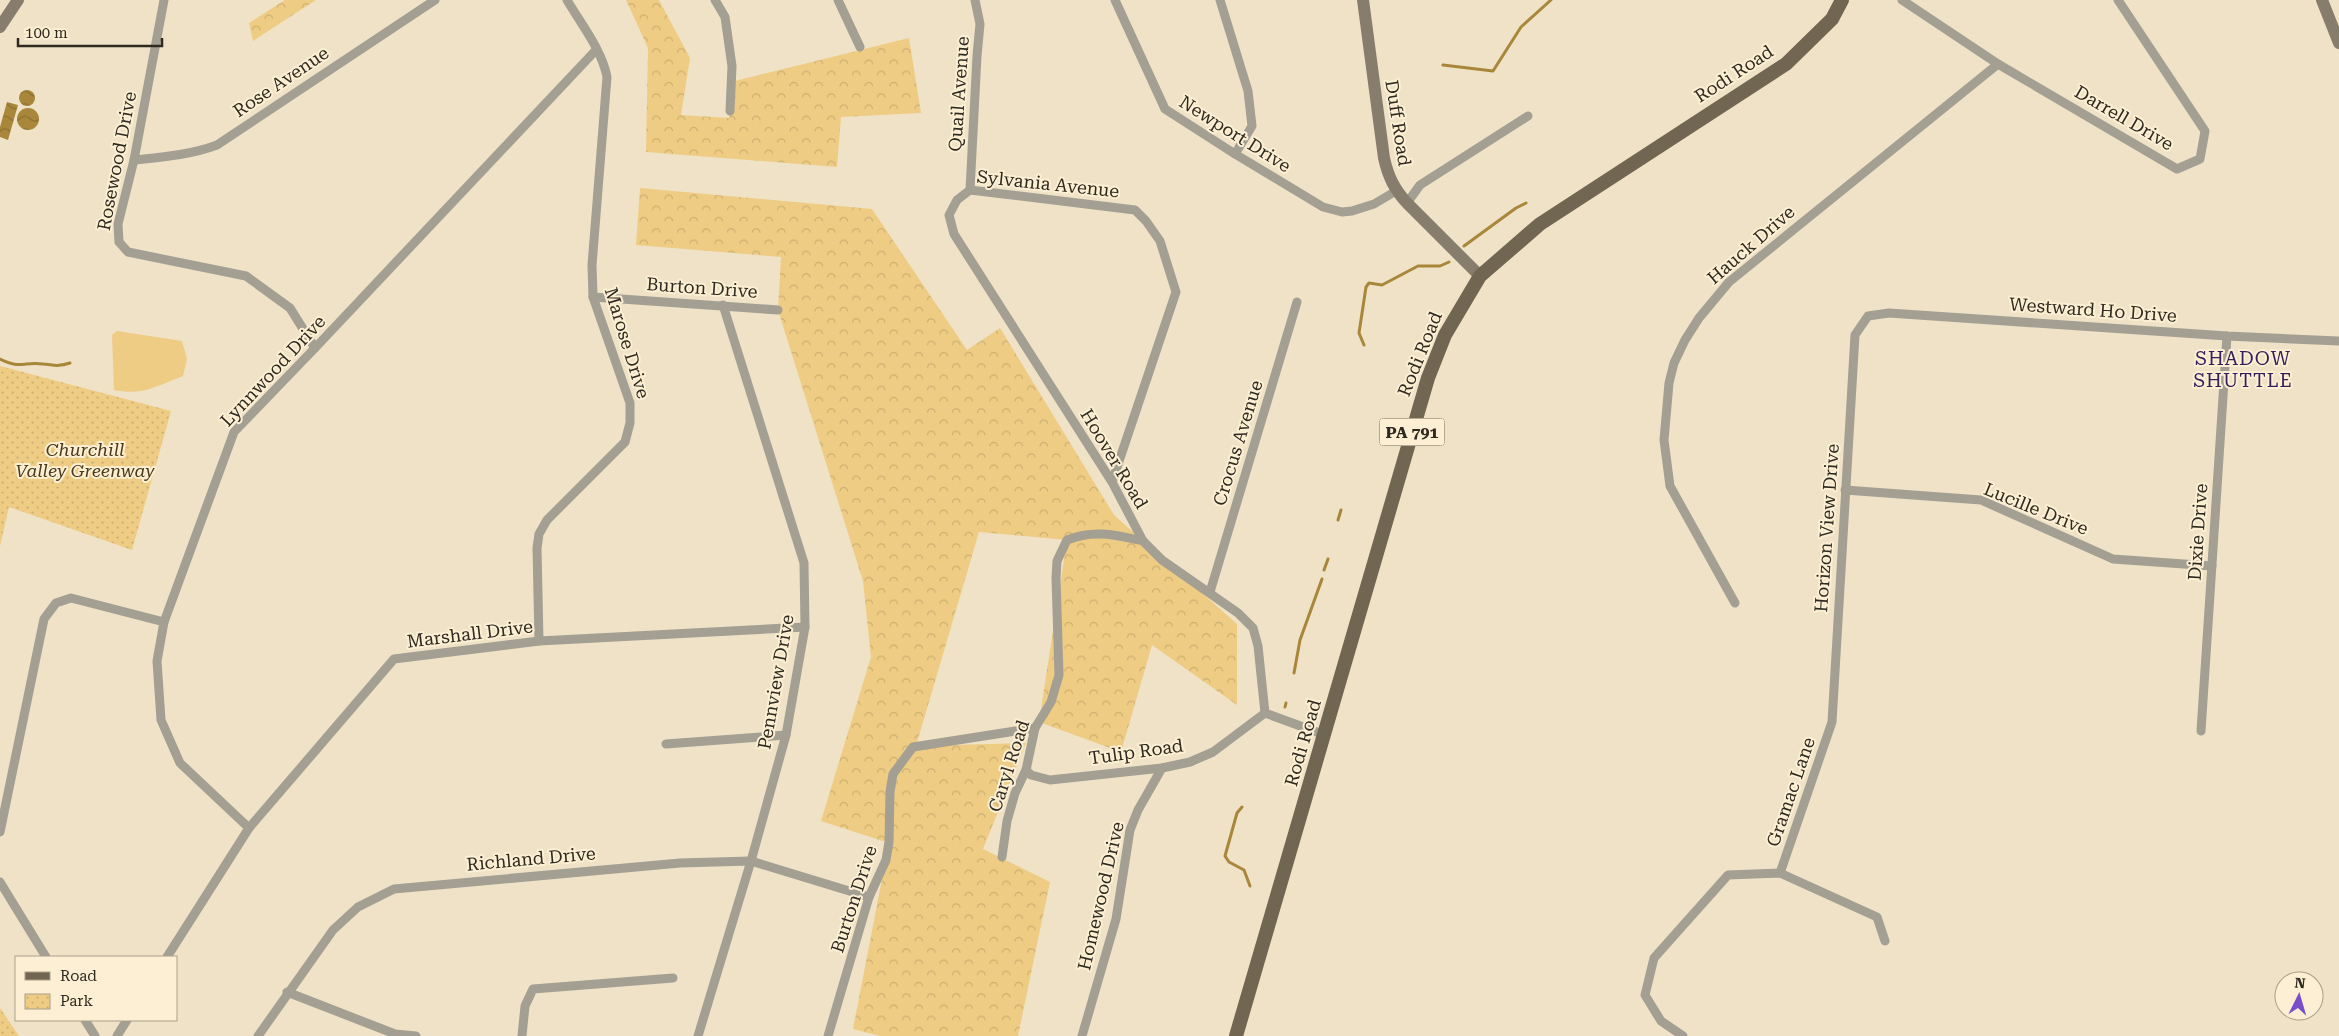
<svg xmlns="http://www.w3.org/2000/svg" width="2339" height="1036" viewBox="0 0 2339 1036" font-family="'Roboto Serif',serif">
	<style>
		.grass { fill: #eecc83 }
		.forest { fill: url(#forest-crowns) }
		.park { fill: url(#park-dots) }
		.water { fill: url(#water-waves) }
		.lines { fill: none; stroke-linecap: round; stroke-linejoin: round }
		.stream { stroke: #a9873a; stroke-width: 3 }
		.street { stroke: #a49f93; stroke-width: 9 }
		.secondary { stroke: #867d6d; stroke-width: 12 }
		.primary { stroke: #706651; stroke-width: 14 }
		.labels { text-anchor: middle; stroke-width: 4; stroke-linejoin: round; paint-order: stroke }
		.shield { fill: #fcefd3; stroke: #6c6555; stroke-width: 1 }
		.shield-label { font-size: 16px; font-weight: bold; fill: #2f2a1f }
		.street-label { font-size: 18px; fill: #2f2a1f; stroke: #fcefd3 }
		.park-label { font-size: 18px; font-style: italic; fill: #493a19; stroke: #fcefd3 }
		.neighbourhood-label { font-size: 19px; letter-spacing: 1px; fill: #34215b; stroke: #fcefd3 }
	</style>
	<defs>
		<pattern id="forest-crowns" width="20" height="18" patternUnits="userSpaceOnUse" patternTransform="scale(1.25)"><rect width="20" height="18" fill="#eecc83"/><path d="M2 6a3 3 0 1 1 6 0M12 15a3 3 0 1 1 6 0" fill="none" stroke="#ccaf71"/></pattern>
		<pattern id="park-dots" width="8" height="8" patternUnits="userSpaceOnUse" patternTransform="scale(1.25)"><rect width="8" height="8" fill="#eecc83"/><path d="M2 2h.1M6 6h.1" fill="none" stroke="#ccaf71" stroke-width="1.8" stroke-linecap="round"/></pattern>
		<pattern id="water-waves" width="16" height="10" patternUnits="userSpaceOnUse" patternTransform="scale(1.25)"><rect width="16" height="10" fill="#a9873a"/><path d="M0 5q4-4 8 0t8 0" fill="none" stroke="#8a6f30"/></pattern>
	</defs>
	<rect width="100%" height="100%" fill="#efe2c6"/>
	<!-- grass -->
	<path class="grass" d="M117 331 182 341 187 359 183 376C157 386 142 396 114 390L112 335Z"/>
	<!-- forest -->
	<g class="forest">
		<polygon points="285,0 316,0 253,41 249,23"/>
		<polygon points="626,0 659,0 690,58 681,115 729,118 731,82 909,38 921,113 841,117 837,167 646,152 648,48"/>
		<polygon points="640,188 872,209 967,350 1000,328 1114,515 1237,624 1237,705 1152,645 1121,752 1039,722 1067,540 979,532 916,746 1026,743 983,849 1050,882 1018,1036 880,1036 853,1029 889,843 821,821 871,657 863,581 778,310 781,257 636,245"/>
	</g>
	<!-- park -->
	<g class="park">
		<polygon points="0,366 171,411 132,550 9,507 0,546"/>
		<polygon points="0,1008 19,1036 0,1036"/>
	</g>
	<!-- water -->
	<g class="water">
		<circle cx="27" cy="98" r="8"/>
		<polygon points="7,102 18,105 8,140 0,137 0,127"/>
		<circle cx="28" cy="119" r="11"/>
	</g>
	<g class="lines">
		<!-- stream -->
		<g class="stream">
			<polyline points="1443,65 1493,71 1521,27 1551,0"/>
			<polyline points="1464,246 1516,208 1526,203"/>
			<polyline points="1364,345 1359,333 1366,287 1369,283 1382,285 1418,266 1440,266 1449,262"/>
			<path d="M0 359C23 370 23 361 43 364 55 365 57 367 70 363"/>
			<polyline points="1338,520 1341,510"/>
			<polyline points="1324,570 1328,559"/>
			<polyline points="1294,673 1300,640 1322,579"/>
			<polyline points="1285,707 1286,703"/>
			<polyline points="1242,807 1237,813 1225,856 1229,862 1244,870 1250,886"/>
		</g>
		<!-- street -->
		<g class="street">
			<polyline points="164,0 134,160 118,224 119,242 128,252 246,276 290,308 315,348"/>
			<polyline points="715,0 725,17 732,66 730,111"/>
			<polyline points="838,0 860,47"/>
			<polyline points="1115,0 1165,109 1235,154 1323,207 1342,212 1352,211 1374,204 1396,191"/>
			<polyline points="1220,0 1248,91 1252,126 1235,154"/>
			<polyline points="1902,0 1998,64 2177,169 2200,159 2205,131 2118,0"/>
			<path d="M134 160C163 157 190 155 217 145L435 0"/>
			<polyline points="970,190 977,56 980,24 975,0"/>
			<polyline points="1407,203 1420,185 1528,116"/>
			<polyline points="593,297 778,310"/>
			<polyline points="1112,482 1176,292 1160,241 1146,221 1135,210 970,190 957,200 949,215 954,234 1112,482 1143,541 1162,560 1238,613 1253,628 1258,646 1265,713"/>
			<polyline points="1845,490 1981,500 2113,559 2212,566"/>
			<polyline points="1210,592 1297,302"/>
			<polyline points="1735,603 1670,486 1664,440 1669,383 1674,363 1685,340 1699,318 1729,282 1998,64"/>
			<path d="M539 641 537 548 539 534 547 520 625 442 630 423V403L593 297 592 265 607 77C602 50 581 24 567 0"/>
			<polyline points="2201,731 2227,336"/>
			<polyline points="666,744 786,735"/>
			<polyline points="1026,770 1031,775 1050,780 1162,768 1190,762 1213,752 1265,713 1325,735"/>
			<polyline points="249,828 180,763 161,720 157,661 164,622 234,432 315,348 596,50"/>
			<polyline points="0,832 44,619 56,603 71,598 164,622"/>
			<path d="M1002 857 1007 821 1015 793 1026 770 1035 728 1051 702 1059 675 1056 578 1057 561 1067 540C1094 529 1116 535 1143 541"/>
			<polyline points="1780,873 1832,722 1855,335 1868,316 1889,313 2227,336 2339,341"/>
			<polyline points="0,882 46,957"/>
			<polyline points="167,957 249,828 394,659 539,641 805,627"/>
			<polyline points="287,992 395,1034 416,1036"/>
			<polyline points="85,1020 95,1036"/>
			<polyline points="117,1036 127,1020"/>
			<polyline points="258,1036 333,930 358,907 394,889 680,863 751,861 869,897"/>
			<polyline points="522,1036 525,1006 533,989 673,978"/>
			<polyline points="698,1036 751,861 786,735 805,627 804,563 723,305"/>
			<polyline points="828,1036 869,897 886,860 889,842 890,792 893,774 913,747 1035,728"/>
			<polyline points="1082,1036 1116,919 1130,830 1138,810 1162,768"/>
			<polyline points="1683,1036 1661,1021 1645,995 1654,958 1728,875 1780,873 1877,917 1885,941"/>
		</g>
		<!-- secondary -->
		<g class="secondary">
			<path d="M1363 0 1384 158C1388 176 1394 189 1407 203L1480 276"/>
			<polyline points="2322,0 2339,43"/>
			<polyline points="0,27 18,0"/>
		</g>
		<!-- primary -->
		<polyline class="primary" points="1236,1036 1428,378 1445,335 1480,276 1540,224 1786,64 1832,19 1842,0"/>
	</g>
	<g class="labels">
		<!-- shield labels -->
		<rect class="shield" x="1379.5" y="418.5" width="65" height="27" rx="4"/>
		<g class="shield-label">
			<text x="1412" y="438">PA 791</text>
		</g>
		<!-- street labels -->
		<g class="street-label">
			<text transform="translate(1734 74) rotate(-33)" y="6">Rodi Road</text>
			<text transform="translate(281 82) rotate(-34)" y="6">Rose Avenue</text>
			<text transform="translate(959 94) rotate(-86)" y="6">Quail Avenue</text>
			<text transform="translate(2124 118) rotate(30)" y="6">Darrell Drive</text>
			<text transform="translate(1398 123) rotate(81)" y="6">Duff Road</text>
			<text transform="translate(1235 134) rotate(32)" y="6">Newport Drive</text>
			<text transform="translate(117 161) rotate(-79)" y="6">Rosewood Drive</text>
			<text transform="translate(1048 184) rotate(6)" y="6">Sylvania Avenue</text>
			<text transform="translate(1751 245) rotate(-41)" y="6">Hauck Drive</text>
			<text transform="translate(702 288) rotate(4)" y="6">Burton Drive</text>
			<text transform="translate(2093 310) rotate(4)" y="6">Westward Ho Drive</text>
			<text transform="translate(627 343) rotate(73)" y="6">Marose Drive</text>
			<text transform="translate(1420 354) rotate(-68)" y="6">Rodi Road</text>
			<text transform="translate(273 371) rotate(-47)" y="6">Lynnwood Drive</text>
			<text transform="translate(1238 443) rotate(-73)" y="6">Crocus Avenue</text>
			<text transform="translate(1114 459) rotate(59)" y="6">Hoover Road</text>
			<text transform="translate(2036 509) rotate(22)" y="6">Lucille Drive</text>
			<text transform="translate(1827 528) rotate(-86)" y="6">Horizon View Drive</text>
			<text transform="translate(2198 532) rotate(-86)" y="6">Dixie Drive</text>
			<text transform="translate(470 634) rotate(-7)" y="6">Marshall Drive</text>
			<text transform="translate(776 682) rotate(-80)" y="6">Pennview Drive</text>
			<text transform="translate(1303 743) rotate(-74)" y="6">Rodi Road</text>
			<text transform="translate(1136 752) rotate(-8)" y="6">Tulip Road</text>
			<text transform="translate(1009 766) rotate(-72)" y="6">Caryl Road</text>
			<text transform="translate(1791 792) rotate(-71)" y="6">Gramac Lane</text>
			<text transform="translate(531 859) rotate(-5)" y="6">Richland Drive</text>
			<text transform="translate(1101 896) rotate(-77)" y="6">Homewood Drive</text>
			<text transform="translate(854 899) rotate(-72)" y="6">Burton Drive</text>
		</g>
		<!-- park labels -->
		<g class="park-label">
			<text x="85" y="456">Churchill<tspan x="85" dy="21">Valley Greenway</tspan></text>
		</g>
		<!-- neighbourhood labels -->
		<g class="neighbourhood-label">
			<text x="2243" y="365">SHADOW<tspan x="2243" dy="22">SHUTTLE</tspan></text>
		</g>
	</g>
	<!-- legend -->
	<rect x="15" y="956" width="162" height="65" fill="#fcefd3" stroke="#aaa08b"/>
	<rect x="25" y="972" width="25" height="8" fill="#706651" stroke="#aaa08b"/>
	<text x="60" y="981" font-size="15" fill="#2f2a1f">Road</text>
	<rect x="25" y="994" width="25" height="15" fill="url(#park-dots)" stroke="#aaa08b"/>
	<text x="60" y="1006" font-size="15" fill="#2f2a1f">Park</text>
	<!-- north arrow -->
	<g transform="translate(2299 996) rotate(5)"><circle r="24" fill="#fcefd3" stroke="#aaa08b"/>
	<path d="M0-4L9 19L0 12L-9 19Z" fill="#794fc9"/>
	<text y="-8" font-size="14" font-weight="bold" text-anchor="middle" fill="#2f2a1f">N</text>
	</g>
	<!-- scale -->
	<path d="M18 38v8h144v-8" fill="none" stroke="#2f2a1f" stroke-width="2.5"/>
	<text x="25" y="38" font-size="15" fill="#2f2a1f" stroke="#fcefd3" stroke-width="4" paint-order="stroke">100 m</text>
</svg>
